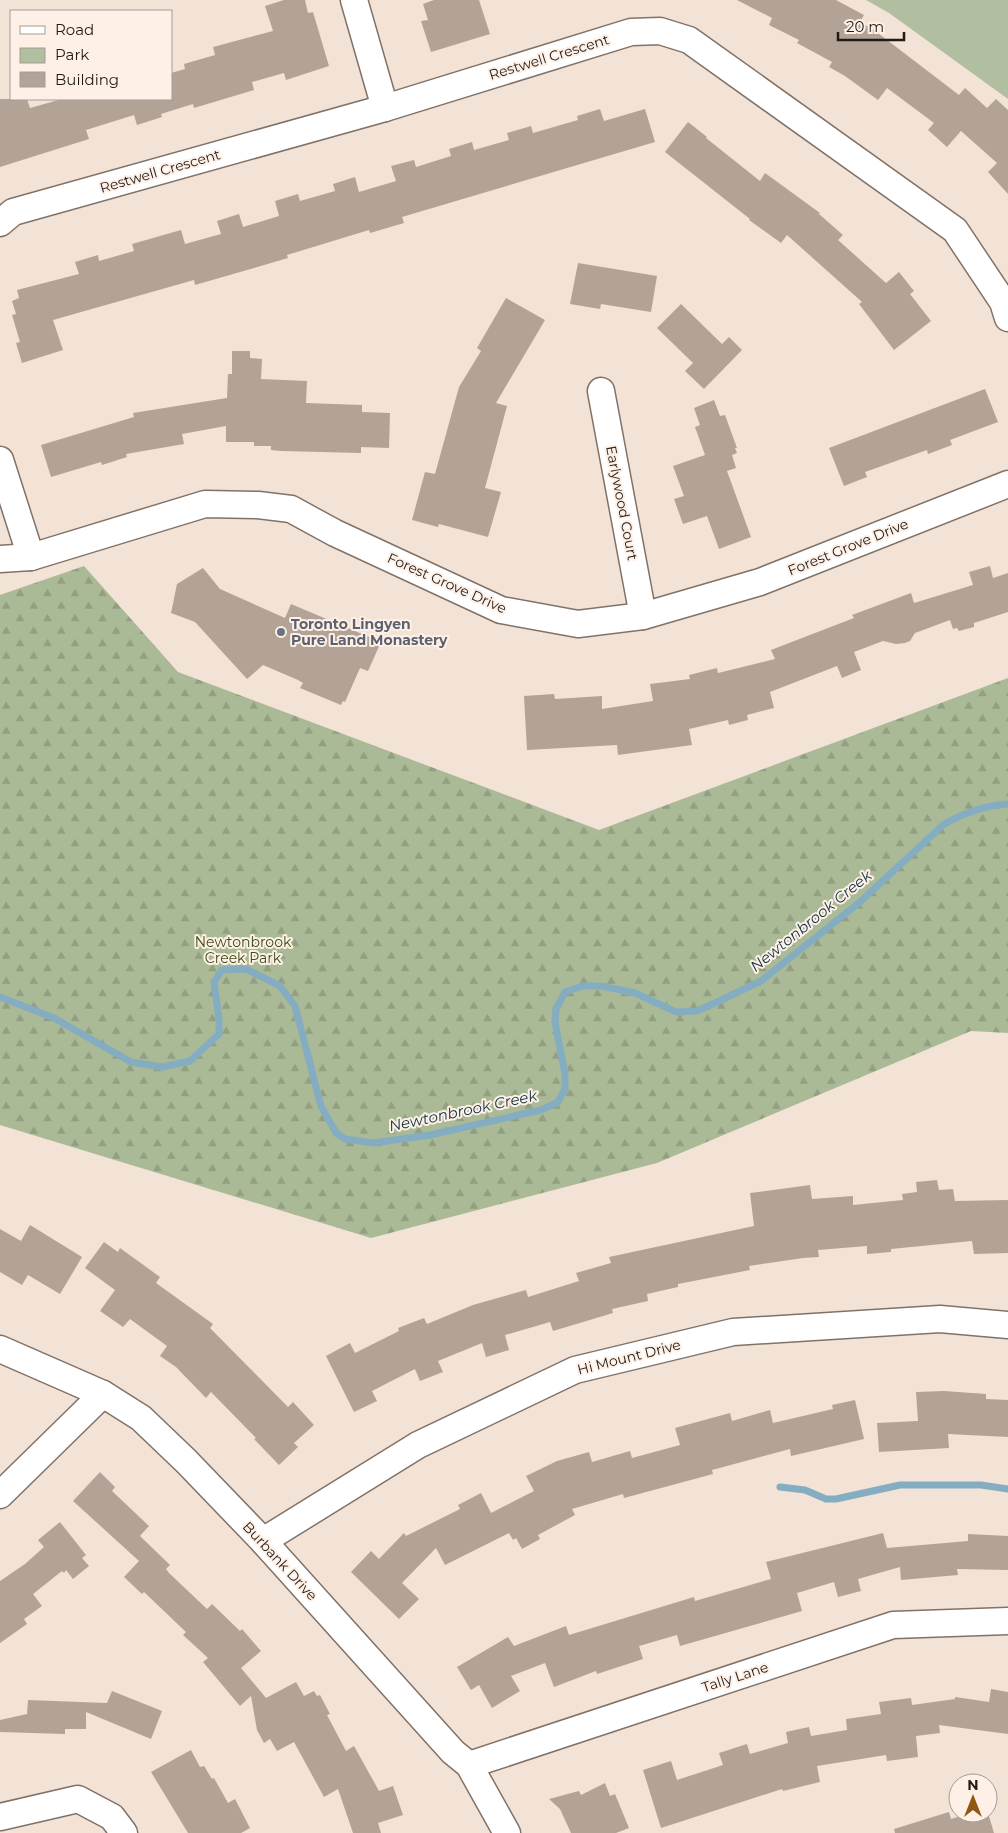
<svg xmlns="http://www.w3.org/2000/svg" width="1008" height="1833" viewBox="0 0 1008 1833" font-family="Montserrat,sans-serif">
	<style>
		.forest { fill: url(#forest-firs) }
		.park { fill: #b1bea0 }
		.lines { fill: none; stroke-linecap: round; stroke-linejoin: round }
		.stream { stroke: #84adc2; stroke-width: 7 }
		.building { fill: #b3a397 }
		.minor-casing { stroke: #817267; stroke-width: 29 }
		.minor { stroke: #fff; stroke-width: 26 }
		.worship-dot { fill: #6b7280; stroke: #fef0e6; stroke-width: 2 }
		.labels { text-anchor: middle; stroke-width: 4; stroke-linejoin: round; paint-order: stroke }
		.street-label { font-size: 14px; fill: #201b16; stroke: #fef0e6 }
		.worship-label { font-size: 14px; font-weight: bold; fill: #5b616d; stroke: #fef0e6; text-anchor: start }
		.park-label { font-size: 14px; fill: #3a4e17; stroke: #fef0e6 }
		.water-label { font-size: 15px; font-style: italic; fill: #0f3343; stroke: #fef0e6 }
	</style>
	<defs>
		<pattern id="forest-firs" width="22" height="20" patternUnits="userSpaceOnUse" patternTransform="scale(1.25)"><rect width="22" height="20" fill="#aaba96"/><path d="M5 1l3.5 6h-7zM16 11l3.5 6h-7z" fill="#929f81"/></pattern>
	</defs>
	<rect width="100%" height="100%" fill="#f3e2d6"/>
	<!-- forest -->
	<polygon class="forest" points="84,566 178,672 599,830 1008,678 1008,1033 971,1031 657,1163 371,1238 0,1125 0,595"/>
	<!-- park -->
	<polygon class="park" points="866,0 1008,0 1008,99 889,13"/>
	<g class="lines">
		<!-- stream -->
		<g class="stream">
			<path d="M0 997 54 1018 131 1062 162 1067 190 1061 219 1034V1019L214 982 222 970 246 969 280 986 295 1006 321 1106 336 1133 345 1139 373 1143 430 1135 541 1110 558 1102 565 1089V1074L555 1022 556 1009 565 992 582 986H601L635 993 676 1012 697 1011 715 1003 761 981 860 902 943 825C961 814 986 805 1008 804"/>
			<polyline points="780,1487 805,1490 826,1499 836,1499 900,1485 981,1485 1008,1489"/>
		</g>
	</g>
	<!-- building -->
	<g class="building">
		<polygon points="284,0 305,0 308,13 313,12 329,66 286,80 284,73 252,82 254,90 194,108 193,104 161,114 162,117 137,125 134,115 86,130 89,139 0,167 0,99 27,99 30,108 62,99 171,99 171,73 185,69 184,64 215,55 213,47 273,31 265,6"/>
		<polygon points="434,0 479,0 490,34 431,52 421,21 428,20 423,4"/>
		<polygon points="737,0 836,0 864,15 860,22 874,30 959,95 965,88 987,108 996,99 1008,110 1008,194 988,172 997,163 961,131 947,147 928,130 934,123 887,88 878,100 845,76 829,67 832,62 797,43 799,40 769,25 772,18"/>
		<polygon points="600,109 604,121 645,109 655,142 402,217 404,223 370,233 369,230 287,255 288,258 254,268 195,285 194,280 53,320 63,350 22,363 16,343 20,342 12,315 16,314 12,301 19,298 17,290 79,274 75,262 98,255 99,261 134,251 132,244 181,230 185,244 221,234 217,221 239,214 243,227 279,216 275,201 298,194 300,201 335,191 333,184 355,177 359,192 396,181 391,166 414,160 416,167 451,156 449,149 472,142 474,150 509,140 507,133 531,126 533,133 578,120 577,116"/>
		<polygon points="688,122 707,137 706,138 760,181 765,173 820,213 819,214 843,235 838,240 886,283 899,272 914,291 910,294 931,321 894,350 859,304 862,302 787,235 781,243 749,220 750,219 665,152"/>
		<polygon points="578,263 657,276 651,312 601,304 600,309 570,304"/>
		<polygon points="506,298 545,320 496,403 507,406 485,488 501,492 488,537 439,524 438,527 412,520 425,472 435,474 459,387 481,351 477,348"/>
		<polygon points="681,304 722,344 729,337 742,350 704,389 685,371 693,363 657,328"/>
		<polygon points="232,351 250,351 250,358 262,359 261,379 307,381 306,403 362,405 362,412 390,413 389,448 361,447 361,453 281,451 271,450 271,446 254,446 254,442 226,442 226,426 182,434 184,444 126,454 127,457 102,465 101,462 51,477 41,445 134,417 133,413 227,398 228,374 232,374"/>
		<polygon points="985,389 998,422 950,440 952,445 928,454 927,450 865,472 867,477 844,486 829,448"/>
		<polygon points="714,400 720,416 725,415 737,448 735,448 737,453 732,455 736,468 727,471 751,537 719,549 707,516 683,524 674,499 684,496 673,466 705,455 695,427 700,425 694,408"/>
		<polygon points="990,566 993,578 1008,573 1008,612 974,623 974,627 959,631 957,628 953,629 950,620 915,633 910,641 905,643 896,644 883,641 854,652 861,670 842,678 837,666 770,692 774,708 747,715 748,720 729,725 728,720 689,729 692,745 618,755 617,745 527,750 524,696 554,694 555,699 602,696 602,709 653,701 650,684 690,679 689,675 717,668 718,673 775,659 771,650 854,618 852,615 911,593 914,603 973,585 969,572"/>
		<polygon points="203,568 220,589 285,618 291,604 381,642 368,671 360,668 345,702 343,701 341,705 300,688 303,683 298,680 263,665 247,679 195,622 171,613 177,584"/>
		<polygon points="937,1180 939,1190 953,1189 955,1201 1008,1200 1008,1253 974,1254 972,1241 891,1249 891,1252 867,1254 867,1246 818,1250 819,1257 803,1258 749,1266 750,1270 678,1284 678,1287 647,1294 648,1301 612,1309 613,1313 553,1331 550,1322 505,1335 509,1350 486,1357 482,1343 438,1361 443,1372 420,1381 415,1369 372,1391 377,1401 354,1412 326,1356 350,1343 355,1353 399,1331 398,1328 424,1318 427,1324 473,1305 526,1290 528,1297 579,1281 576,1273 611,1263 609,1257 754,1226 750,1193 810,1185 812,1199 853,1196 853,1205 903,1200 902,1194 917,1192 916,1182"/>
		<polygon points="30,1225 82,1257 60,1294 28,1275 22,1285 0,1272 0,1229 21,1241"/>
		<polygon points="104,1242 118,1252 120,1248 160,1277 156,1283 213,1324 210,1328 288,1407 293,1402 314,1425 294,1443 298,1447 279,1465 254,1439 256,1438 211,1392 206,1398 176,1367 160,1356 167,1346 130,1319 123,1327 100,1311 115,1290 85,1268"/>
		<polygon points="944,1391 986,1394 986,1399 1008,1400 1008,1437 948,1434 949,1448 879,1452 877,1423 918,1421 916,1392"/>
		<polygon points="855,1400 864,1439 791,1456 790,1449 712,1470 713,1474 624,1498 623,1494 572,1509 575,1515 538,1535 540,1539 522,1549 516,1538 513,1540 509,1533 445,1565 436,1548 402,1583 419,1599 399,1619 351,1572 371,1551 379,1559 404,1533 406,1536 460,1509 458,1505 481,1493 491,1513 534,1491 526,1476 557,1461 589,1452 592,1462 630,1451 632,1458 680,1445 675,1428 730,1413 732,1421 770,1410 773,1423 833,1409 832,1405"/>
		<polygon points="100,1472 115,1487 112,1491 149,1526 140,1536 170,1565 166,1569 169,1573 207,1609 212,1604 240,1631 242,1629 261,1651 241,1668 266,1698 296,1682 304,1696 314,1691 317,1696 320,1695 330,1714 327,1715 346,1751 354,1746 379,1791 393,1786 403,1815 378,1823 381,1833 353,1833 338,1789 324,1797 294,1742 277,1751 270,1739 264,1743 257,1730 251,1696 240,1706 203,1662 208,1658 183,1635 186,1632 144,1592 142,1594 124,1577 139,1561 73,1501"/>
		<polygon points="60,1522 86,1555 82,1558 89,1566 73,1579 66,1570 64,1573 62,1571 33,1594 42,1606 24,1619 27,1624 0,1643 0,1581 25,1564 44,1547 38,1540"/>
		<polygon points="883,1533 887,1548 968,1541 968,1534 1008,1536 1008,1570 957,1569 958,1575 901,1580 900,1567 858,1579 861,1591 838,1597 834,1582 797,1593 802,1611 680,1646 677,1635 639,1646 643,1659 597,1674 596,1671 554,1687 545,1663 511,1676 520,1691 492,1708 479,1685 471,1690 457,1667 508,1637 514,1646 566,1626 569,1635 694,1597 695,1601 771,1579 766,1562"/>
		<polygon points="991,1689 1008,1692 1008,1734 939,1725 940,1733 916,1736 918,1757 887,1761 886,1755 817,1766 820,1782 783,1791 782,1789 661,1828 643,1770 671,1761 677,1780 723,1765 719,1753 747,1744 750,1754 788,1743 786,1732 809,1727 811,1736 847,1730 846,1719 881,1714 879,1702 911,1698 912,1705 955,1699 955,1697 989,1702"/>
		<polygon points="112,1691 162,1711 151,1739 86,1712 86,1729 65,1729 65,1734 0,1732 0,1720 27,1714 28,1700 107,1703"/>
		<polygon points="191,1750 200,1767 204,1766 212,1779 214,1778 228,1803 235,1799 250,1828 241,1833 188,1833 151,1772"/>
		<polygon points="605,1783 610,1796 615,1794 629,1828 616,1833 571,1833 560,1809 549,1799 579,1791 581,1795"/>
		<polygon points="949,1812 951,1819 970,1813 988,1813 994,1833 895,1833 894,1829"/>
	</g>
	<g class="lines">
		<!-- minor casing -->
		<g class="minor-casing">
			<g id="minor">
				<polyline points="354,0 385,108"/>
				<polyline points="0,223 13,212 385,108 631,32 660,31 689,40 955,230 1003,302 1008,318"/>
				<polyline points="601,391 643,616"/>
				<polyline points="0,460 31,557"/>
				<polyline points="0,559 31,557 205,504 258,505 291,509 335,533 501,610 578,624 643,616 760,582 1008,484"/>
				<polyline points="0,1349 103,1394 141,1418 186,1461 263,1541 453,1752 469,1765 507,1833"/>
				<polyline points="0,1495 103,1394"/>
				<polyline points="263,1541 418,1445 575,1370 733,1332 940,1319 1008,1325"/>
				<polyline points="469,1765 893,1625 1008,1621"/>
				<polyline points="0,1817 78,1799 112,1817 124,1833"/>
			</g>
		</g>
		<!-- minor -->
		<use href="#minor" class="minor"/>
	</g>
	<!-- markers -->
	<circle class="worship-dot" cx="281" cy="632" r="5"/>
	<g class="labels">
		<!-- street labels -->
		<g class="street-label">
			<text transform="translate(549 57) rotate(-17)" y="5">Restwell Crescent</text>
			<text transform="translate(160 171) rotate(-16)" y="5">Restwell Crescent</text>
			<text transform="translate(622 503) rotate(79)" y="5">Earlywood Court</text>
			<text transform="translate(848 547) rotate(-22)" y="5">Forest Grove Drive</text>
			<text transform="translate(447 583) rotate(24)" y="5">Forest Grove Drive</text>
			<text transform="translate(629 1357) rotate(-14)" y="5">Hi Mount Drive</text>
			<text transform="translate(280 1561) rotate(47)" y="5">Burbank Drive</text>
			<text transform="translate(735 1677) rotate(-18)" y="5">Tally Lane</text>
		</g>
		<!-- worship labels -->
		<g class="worship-label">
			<text x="291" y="629">Toronto Lingyen<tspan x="291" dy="16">Pure Land Monastery</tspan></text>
		</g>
		<!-- park labels -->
		<g class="park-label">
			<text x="243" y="947">Newtonbrook<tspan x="243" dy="16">Creek Park</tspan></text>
		</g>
		<!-- water labels -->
		<g class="water-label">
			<text transform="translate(811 921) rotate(-39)" y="5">Newtonbrook Creek</text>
			<text transform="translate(463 1111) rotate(-12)" y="5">Newtonbrook Creek</text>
		</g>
	</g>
	<!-- legend -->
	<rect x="10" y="10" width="162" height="90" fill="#fef0e6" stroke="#a59b93"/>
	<rect x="20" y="26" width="25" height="8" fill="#ffffff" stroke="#a59b93"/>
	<text x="55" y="35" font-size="15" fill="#201b16">Road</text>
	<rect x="20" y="48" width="25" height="15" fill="#b1bea0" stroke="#a59b93"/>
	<text x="55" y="60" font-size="15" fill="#201b16">Park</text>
	<rect x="20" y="72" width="25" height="15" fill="#b3a397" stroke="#a59b93"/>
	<text x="55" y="85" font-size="15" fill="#201b16">Building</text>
	<!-- north arrow -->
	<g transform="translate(973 1798)"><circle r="24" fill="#fef0e6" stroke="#a59b93"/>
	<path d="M0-4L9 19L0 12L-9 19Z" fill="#905712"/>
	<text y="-8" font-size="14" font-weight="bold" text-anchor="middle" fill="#201b16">N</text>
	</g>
	<!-- scale -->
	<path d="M838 32v8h66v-8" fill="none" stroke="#201b16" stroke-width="2.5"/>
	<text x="846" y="32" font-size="15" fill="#201b16" stroke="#fef0e6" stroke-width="4" paint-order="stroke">20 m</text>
</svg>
